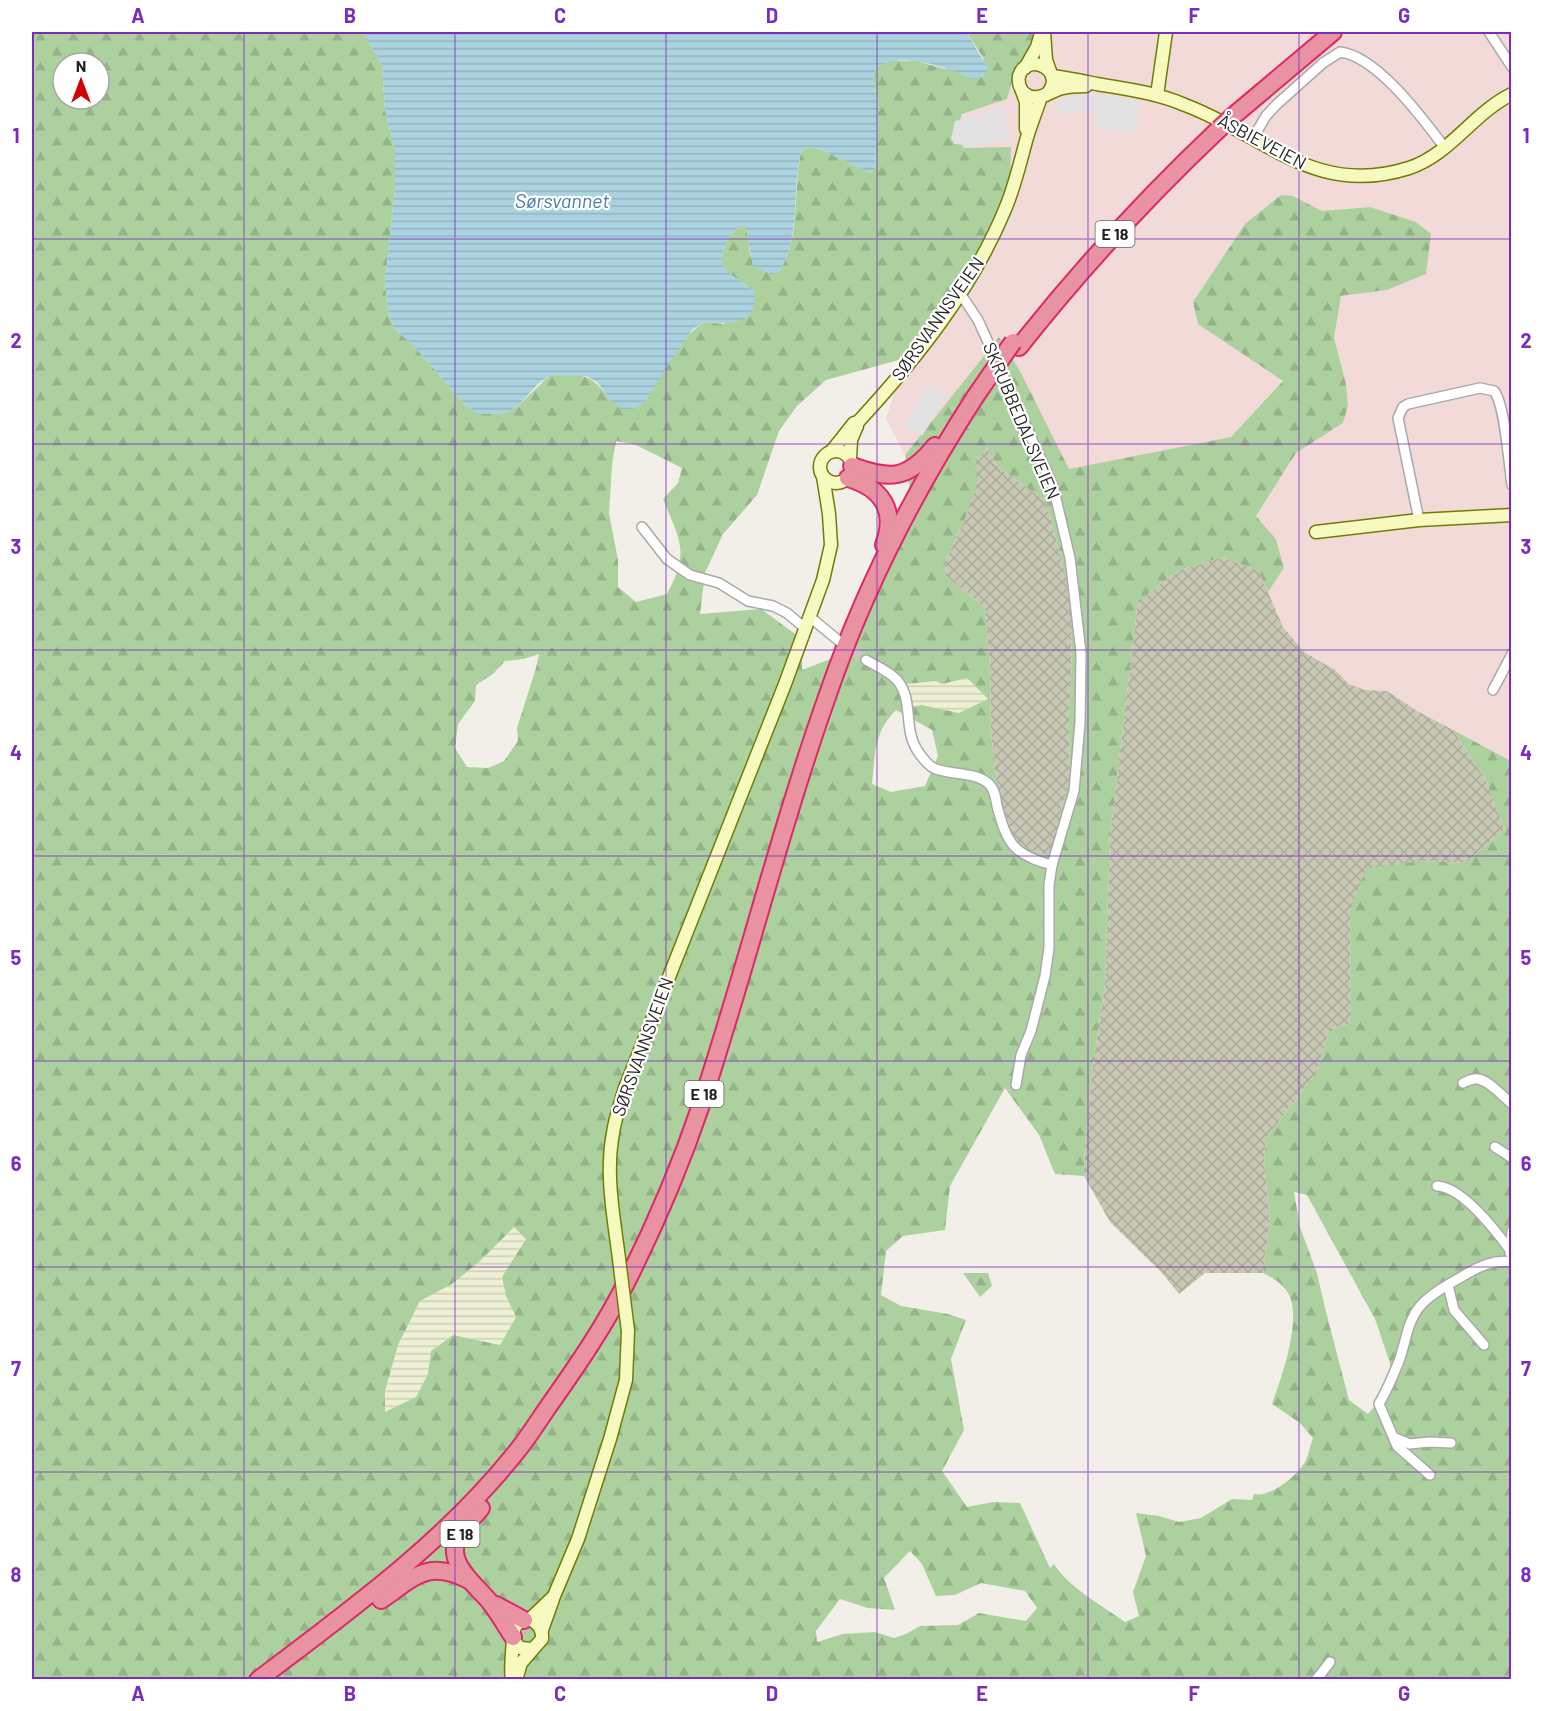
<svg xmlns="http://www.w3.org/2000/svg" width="1543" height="1711" viewBox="0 0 1543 1711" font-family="Barlow,sans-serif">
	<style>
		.commercial { fill: #f2dad9 }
		.construction { fill: url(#construction-cross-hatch) }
		.farmland { fill: url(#farmland-rules) }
		.forest { fill: url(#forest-firs); fill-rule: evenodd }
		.parking { fill: #e2e2e2 }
		.water { fill: url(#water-rules) }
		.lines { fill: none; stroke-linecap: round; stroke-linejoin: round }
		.street-tunnel { stroke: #c8c6c1; stroke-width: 9; stroke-dasharray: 9 4.5; stroke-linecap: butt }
		.street-casing { stroke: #a9a9a9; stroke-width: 12 }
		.secondary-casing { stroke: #707d05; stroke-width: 15 }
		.highway-casing { stroke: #dc2a67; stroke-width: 20 }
		.street { stroke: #fff; stroke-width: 9 }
		.secondary { stroke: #f7fabf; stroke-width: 12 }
		.highway { stroke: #e892a2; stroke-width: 16 }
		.secondary-bridge-casing { stroke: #707d05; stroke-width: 15; stroke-linecap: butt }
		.highway-bridge-casing { stroke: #dc2a67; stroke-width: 20; stroke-linecap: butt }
		.secondary-bridge { stroke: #f7fabf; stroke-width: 12 }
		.highway-bridge { stroke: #e892a2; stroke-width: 16 }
		.grid { fill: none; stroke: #7b2cbf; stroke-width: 1.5; stroke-opacity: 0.55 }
		.labels { text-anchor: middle; stroke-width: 4.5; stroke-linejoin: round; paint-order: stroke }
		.shield { fill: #fff; stroke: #646464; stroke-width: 1.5 }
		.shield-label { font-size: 16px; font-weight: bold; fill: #222 }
		.street-label { font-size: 18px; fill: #222; stroke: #fff }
		.water-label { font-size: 20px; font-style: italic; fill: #4a7aab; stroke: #fff }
		.neatline { fill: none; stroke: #7b2cbf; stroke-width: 2 }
		.grid-label { font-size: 20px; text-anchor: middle; font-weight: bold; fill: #7b2cbf }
	</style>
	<defs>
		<pattern id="construction-cross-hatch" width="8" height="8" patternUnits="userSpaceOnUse" patternTransform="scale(1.5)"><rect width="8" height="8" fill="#c7c7b4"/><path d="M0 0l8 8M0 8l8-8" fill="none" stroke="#abab9a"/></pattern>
		<pattern id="farmland-rules" width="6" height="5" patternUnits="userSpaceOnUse" patternTransform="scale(1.5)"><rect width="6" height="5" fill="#eef0d5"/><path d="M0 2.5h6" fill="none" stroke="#ccceb7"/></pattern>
		<pattern id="forest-firs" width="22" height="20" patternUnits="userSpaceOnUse" patternTransform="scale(1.5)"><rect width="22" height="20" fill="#add19e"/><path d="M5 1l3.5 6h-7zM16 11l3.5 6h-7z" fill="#95b388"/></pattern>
		<pattern id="water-rules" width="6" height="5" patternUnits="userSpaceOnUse" patternTransform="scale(1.5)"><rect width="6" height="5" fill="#aad3df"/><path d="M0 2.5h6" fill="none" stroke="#92b5bf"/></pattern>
	</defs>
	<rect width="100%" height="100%" fill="#f2efe9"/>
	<!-- commercial -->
	<polygon class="commercial" points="1038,32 1511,32 1511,761 1419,712 1387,691 1365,690 1348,684 1335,670 1304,652 1283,627 1268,592 1284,568 1276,539 1256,516 1296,453 1343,423 1348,406 1346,384 1334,338 1341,296 1387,290 1370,207 1322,211 1293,196 1283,381 1232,437 1069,470 1020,371 999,337 905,455 886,419 906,358 930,317 972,279 964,148 956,135 962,114 1007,99 1014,75"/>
	<!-- construction -->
	<g class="construction">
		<polygon points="987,448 998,467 1046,501 1067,581 1072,621 1071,683 1069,716 1070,776 1050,856 1015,844 999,806 991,732 990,670 985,608 946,576 945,561 965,519 978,478 974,461"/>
		<polygon points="1223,557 1259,571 1283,627 1304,652 1335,670 1349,684 1365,690 1387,691 1419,712 1453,730 1485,779 1505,829 1465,863 1420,861 1350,911 1351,1023 1329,1029 1317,1072 1266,1138 1264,1161 1270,1222 1263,1273 1205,1273 1179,1294 1162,1273 1110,1222 1084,1176 1085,1147 1092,1072 1105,984 1110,835 1138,601 1180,570"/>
	</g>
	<!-- farmland -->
	<g class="farmland">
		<polygon points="967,678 988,699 959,713 922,705 905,708 906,684 936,681 942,684"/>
		<polygon points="514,1226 526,1238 502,1277 506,1296 516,1317 500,1345 452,1335 431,1351 428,1374 416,1397 385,1413 385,1391 398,1345 420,1301 452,1284 480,1261"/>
	</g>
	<!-- forest -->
	<g class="forest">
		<path d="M32 32H363L382 65 385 110 395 150V188L385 283 388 311 393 327 415 347 465 405 479 414H503L518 406 549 376C585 376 587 370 611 400L645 402C661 376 679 338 704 322L724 324 754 291 727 272 721 262C724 246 727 234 742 225L747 229 750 255 778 273C802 237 792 192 801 152L808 147 820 149 870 173 875 169 878 108 873 75 877 67 889 61H917L945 69 984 59 966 32H1038L1014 75 1007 99 962 114 956 134 964 148 1011 147 1010 189 972 280 930 317 906 358 826 380 797 406 779 431 757 495 723 534 705 573 700 614 761 609 802 639V670L833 658 911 500 905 455 999 337 1020 371 1069 469 1231 437 1283 381 1198 324 1193 302 1245 224 1281 195 1293 196 1322 211 1370 207 1416 222 1431 234 1426 274 1387 290 1341 296 1334 338 1346 384 1348 406 1343 423 1296 453 1256 516 1276 539 1284 568 1268 592 1259 571 1223 557 1180 570 1138 601 1110 835 1105 984 1092 1072 1085 1147 1084 1176 1055 1174 1039 1135 1005 1088 950 1186 945 1230 903 1236 886 1251 881 1295 901 1306 948 1314 966 1320 951 1359 964 1430 942 1471 967 1507 993 1502 1020 1503 1050 1568 1054 1564C1068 1587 1103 1606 1125 1622L1139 1616 1133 1592 1146 1556 1136 1513 1159 1516 1179 1522 1201 1518 1232 1499 1252 1500 1254 1494C1270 1498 1297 1476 1305 1462 1309 1455 1310 1445 1313 1438L1300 1423 1272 1404C1281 1379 1303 1318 1288 1293 1282 1283 1273 1278 1263 1273L1270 1222 1264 1161 1266 1138 1317 1072 1329 1029 1351 1023 1350 911 1366 869 1420 861 1465 863 1505 829 1485 779 1453 730 1511 761V1679H32ZM63 63H99V99H63ZM616 441 636 445 682 468 678 483 663 499C680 540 690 552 667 594L636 602 618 587V560L609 513 612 465ZM987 448 998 467 1046 501 1067 581 1072 621 1071 683 1069 716 1070 776 1050 856 1015 844 999 806 991 732 990 670 985 608 946 576 945 561 965 519 979 478 974 461ZM539 654 536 668 517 728 518 741 504 761 488 768 467 767 455 748 458 724 475 701 476 685 493 674 505 661 524 659ZM967 678 988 699 959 713 922 705 905 708 907 684 936 681 942 684ZM896 710 932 730 938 756 925 786 891 792 872 784C875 754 874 732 896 710ZM1294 1192 1307 1195 1375 1319 1390 1363 1391 1388 1368 1414 1349 1400 1325 1308 1317 1273 1300 1227ZM514 1227 526 1239 502 1277 506 1296 516 1317 500 1345 453 1335 431 1351 428 1374 416 1397 385 1412V1391L398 1345 420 1301 452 1284 480 1261ZM910 1551 922 1564 936 1596 955 1595 981 1583 1025 1591 1037 1608 1026 1621 979 1613 958 1625 920 1626 906 1634 894 1638 875 1632 843 1634 817 1642 816 1631 840 1599 868 1608 895 1610 884 1578Z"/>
		<polygon points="963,1273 988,1273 992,1286 980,1297"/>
	</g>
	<!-- parking -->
	<g class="parking">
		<polygon points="1072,93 1107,95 1142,102 1133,134 1098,129 1095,110 1059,114 1058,102"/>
		<polygon points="1003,105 1011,140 988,142 976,146 955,144 951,139 955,121 981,115"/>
		<polygon points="928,385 946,396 922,436 904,425"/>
	</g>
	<!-- water -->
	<path class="water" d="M363 32H966L988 68 983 77 974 79C944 68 908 51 877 67L873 75 878 108 875 169 870 173 820 149 808 147 801 152C791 192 802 237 778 273L771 274 753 267 746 229 742 225C727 234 724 246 721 262L727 272 754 291C759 326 729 324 704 322L693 329 666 368 645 402 633 409H622L611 400 597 382 586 376H549L538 384 518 406 503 414H479L465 405 415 347 393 327 388 311 385 283 395 188V150L385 110 382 65Z"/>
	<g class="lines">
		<!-- street-tunnel -->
		<polyline class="street-tunnel" points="843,644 866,660"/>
		<!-- street casing -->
		<g class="street-casing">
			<g id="street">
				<polyline points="1489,32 1512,67"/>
				<path d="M1253 138 1266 116 1276 105 1323 63 1340 52C1377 56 1423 119 1445 148"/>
				<polyline points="960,293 978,320 1053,486 1070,558 1081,653 1080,723 1074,791 1052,865 1049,885 1049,948 1045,976 1031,1031 1021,1055 1016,1085"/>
				<path d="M1419 520 1398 418 1403 407 1408 404 1480 388 1494 391C1505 404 1509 466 1512 485"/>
				<polyline points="642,527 667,559 690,575 719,583 748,601 773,606 787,613 806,629"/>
				<polyline points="810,617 839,641"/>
				<path d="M866 660C876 666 889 671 897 680 914 700 903 728 917 750 921 756 929 767 936 769 952 775 976 772 989 784 995 790 996 799 997 806 1007 843 1013 855 1052 865"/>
				<polyline points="1493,690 1512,654"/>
				<path d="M1463 1083C1468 1081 1473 1078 1478 1079 1490 1081 1502 1096 1512 1104"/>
				<polyline points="1495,1147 1512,1158"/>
				<path d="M1437 1186C1462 1187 1496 1231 1510 1250"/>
				<polyline points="1510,1253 1512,1231"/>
				<polyline points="1448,1285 1454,1310 1484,1345"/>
				<polyline points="1395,1438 1410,1444 1429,1442 1451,1443"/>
				<path d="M1430 1475 1397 1446 1379 1404C1387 1390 1393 1376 1399 1361 1406 1342 1407 1321 1421 1305 1432 1293 1449 1284 1463 1276 1478 1267 1494 1259 1512 1262"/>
				<polyline points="1316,1680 1330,1662"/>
			</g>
		</g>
		<!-- secondary casing -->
		<g class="secondary-casing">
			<g id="secondary">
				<polyline points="1044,32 1046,60 1050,71"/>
				<polyline points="1025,68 1037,47 1041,33"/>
				<path d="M1052 76C1067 78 1082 81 1097 84 1127 89 1157 93 1185 105 1265 135 1315 198 1409 168 1451 154 1473 113 1512 94"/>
				<polyline points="1022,91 1026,102 1026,129"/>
				<path d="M1046 95C1069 71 1027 50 1019 76 1018 82 1020 89 1024 93 1036 104 1050 91 1063 88 1070 86 1079 86 1086 86"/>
				<polyline points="1157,95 1166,32"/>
				<circle cx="836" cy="467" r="16"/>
				<path d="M831 452 854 423 858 422C917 358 973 288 1006 207 1015 185 1020 163 1026 141 1030 126 1036 112 1041 97"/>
				<polyline points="850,459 851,440 857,426"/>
				<polyline points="1316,532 1419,520 1512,515"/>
				<path d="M619 1259C614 1218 605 1175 613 1133 615 1118 621 1102 625 1088L785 684 823 580 831 545 829 514 823 476"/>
				<polyline points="529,1620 553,1597"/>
				<polyline points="542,1630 554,1596 578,1539 610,1439 626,1380 628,1331"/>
				<path d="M512 1680C510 1674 513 1631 515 1627 525 1611 544 1623 542 1639L533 1649 520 1648 514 1641"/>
				<polyline points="516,1680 521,1663 533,1649"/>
			</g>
		</g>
		<!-- highway casing -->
		<g class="highway-casing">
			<g id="highway">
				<polyline points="1232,117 1333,32"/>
				<path d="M1019 347C1080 270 1147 197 1219 129"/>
				<path d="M852 466C890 480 908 480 935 446"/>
				<path d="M848 478C882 488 897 510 884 545"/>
				<path d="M481 1508C474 1517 463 1527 458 1538 445 1563 476 1585 489 1601 498 1612 505 1625 513 1637"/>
				<path d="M381 1600C415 1577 427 1559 469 1580"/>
				<polyline points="496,1605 524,1620"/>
				<path d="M258 1680C349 1611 441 1545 513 1456 526 1441 537 1423 548 1407 577 1366 606 1324 628 1279 656 1223 681 1164 701 1105 746 969 780 829 828 694 864 589 915 490 975 397"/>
			</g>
		</g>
		<!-- street -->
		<use href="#street" class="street"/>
		<!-- secondary -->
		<use href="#secondary" class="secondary"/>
		<!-- highway -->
		<use href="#highway" class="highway"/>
		<!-- secondary-bridge casing -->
		<g class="secondary-bridge-casing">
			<polyline id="secondary-bridge" points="619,1259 628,1331"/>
		</g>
		<!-- highway-bridge casing -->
		<g class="highway-bridge-casing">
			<g id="highway-bridge">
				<polyline points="1219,129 1232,117"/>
				<polyline points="975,397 1013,342"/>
			</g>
		</g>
		<!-- secondary-bridge -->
		<use href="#secondary-bridge" class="secondary-bridge"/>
		<!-- highway-bridge -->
		<use href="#highway-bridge" class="highway-bridge"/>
	</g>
	<!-- grid -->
	<path class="grid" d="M244 32V1680M455 32V1680M666 32V1680M877 32V1680M1088 32V1680M1299 32V1680M32 239H1512M32 444H1512M32 650H1512M32 856H1512M32 1061H1512M32 1267H1512M32 1472H1512"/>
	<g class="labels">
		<!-- shield labels -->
		<g class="shield">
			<rect x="1095.5" y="221" width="39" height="26" rx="4.5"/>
			<rect x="684.5" y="1081" width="39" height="26" rx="4.5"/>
			<rect x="440.5" y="1521" width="39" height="26" rx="4.5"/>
		</g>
		<g class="shield-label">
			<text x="1115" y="240">E 18</text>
			<text x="704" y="1100">E 18</text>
			<text x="460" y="1540">E 18</text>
		</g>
		<!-- street labels -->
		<g class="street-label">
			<text transform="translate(1262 142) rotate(28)" y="6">ÅSBIEVEIEN</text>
			<text transform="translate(938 319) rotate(-55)" y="6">SØRSVANNSVEIEN</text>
			<text transform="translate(1021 421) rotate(67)" y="6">SKRUBBEDALSVEIEN</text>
			<text transform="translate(643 1047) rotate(-70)" y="6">SØRSVANNSVEIEN</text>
		</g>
		<!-- water labels -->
		<g class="water-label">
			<text x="562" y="208">Sørsvannet</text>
		</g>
	</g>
	<!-- border -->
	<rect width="1543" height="1711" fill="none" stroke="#ffffff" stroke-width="66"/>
	<!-- north arrow -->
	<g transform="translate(81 81)"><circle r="28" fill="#ffffff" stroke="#a7a7a7" stroke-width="1.5"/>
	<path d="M0-4.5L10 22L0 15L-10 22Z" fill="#d40000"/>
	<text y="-9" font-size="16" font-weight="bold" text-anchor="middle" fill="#222222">N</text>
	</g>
	<rect x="33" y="33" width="1477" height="1645" class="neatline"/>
	<g class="grid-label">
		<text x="138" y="23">A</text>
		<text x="350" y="23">B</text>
		<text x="560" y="23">C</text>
		<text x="772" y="23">D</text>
		<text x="982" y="23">E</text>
		<text x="1194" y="23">F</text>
		<text x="1404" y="23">G</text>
		<text x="16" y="143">1</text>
		<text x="1526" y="143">1</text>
		<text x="16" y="348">2</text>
		<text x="1526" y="348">2</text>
		<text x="16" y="554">3</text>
		<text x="1526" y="554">3</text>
		<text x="16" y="760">4</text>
		<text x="1526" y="760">4</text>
		<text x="16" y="965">5</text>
		<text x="1526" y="965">5</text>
		<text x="16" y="1171">6</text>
		<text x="1526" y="1171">6</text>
		<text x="16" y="1376">7</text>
		<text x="1526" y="1376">7</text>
		<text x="16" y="1582">8</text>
		<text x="1526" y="1582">8</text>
		<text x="138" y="1701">A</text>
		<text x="350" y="1701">B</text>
		<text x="560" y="1701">C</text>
		<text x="772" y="1701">D</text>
		<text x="982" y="1701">E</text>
		<text x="1194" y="1701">F</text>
		<text x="1404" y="1701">G</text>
	</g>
</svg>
